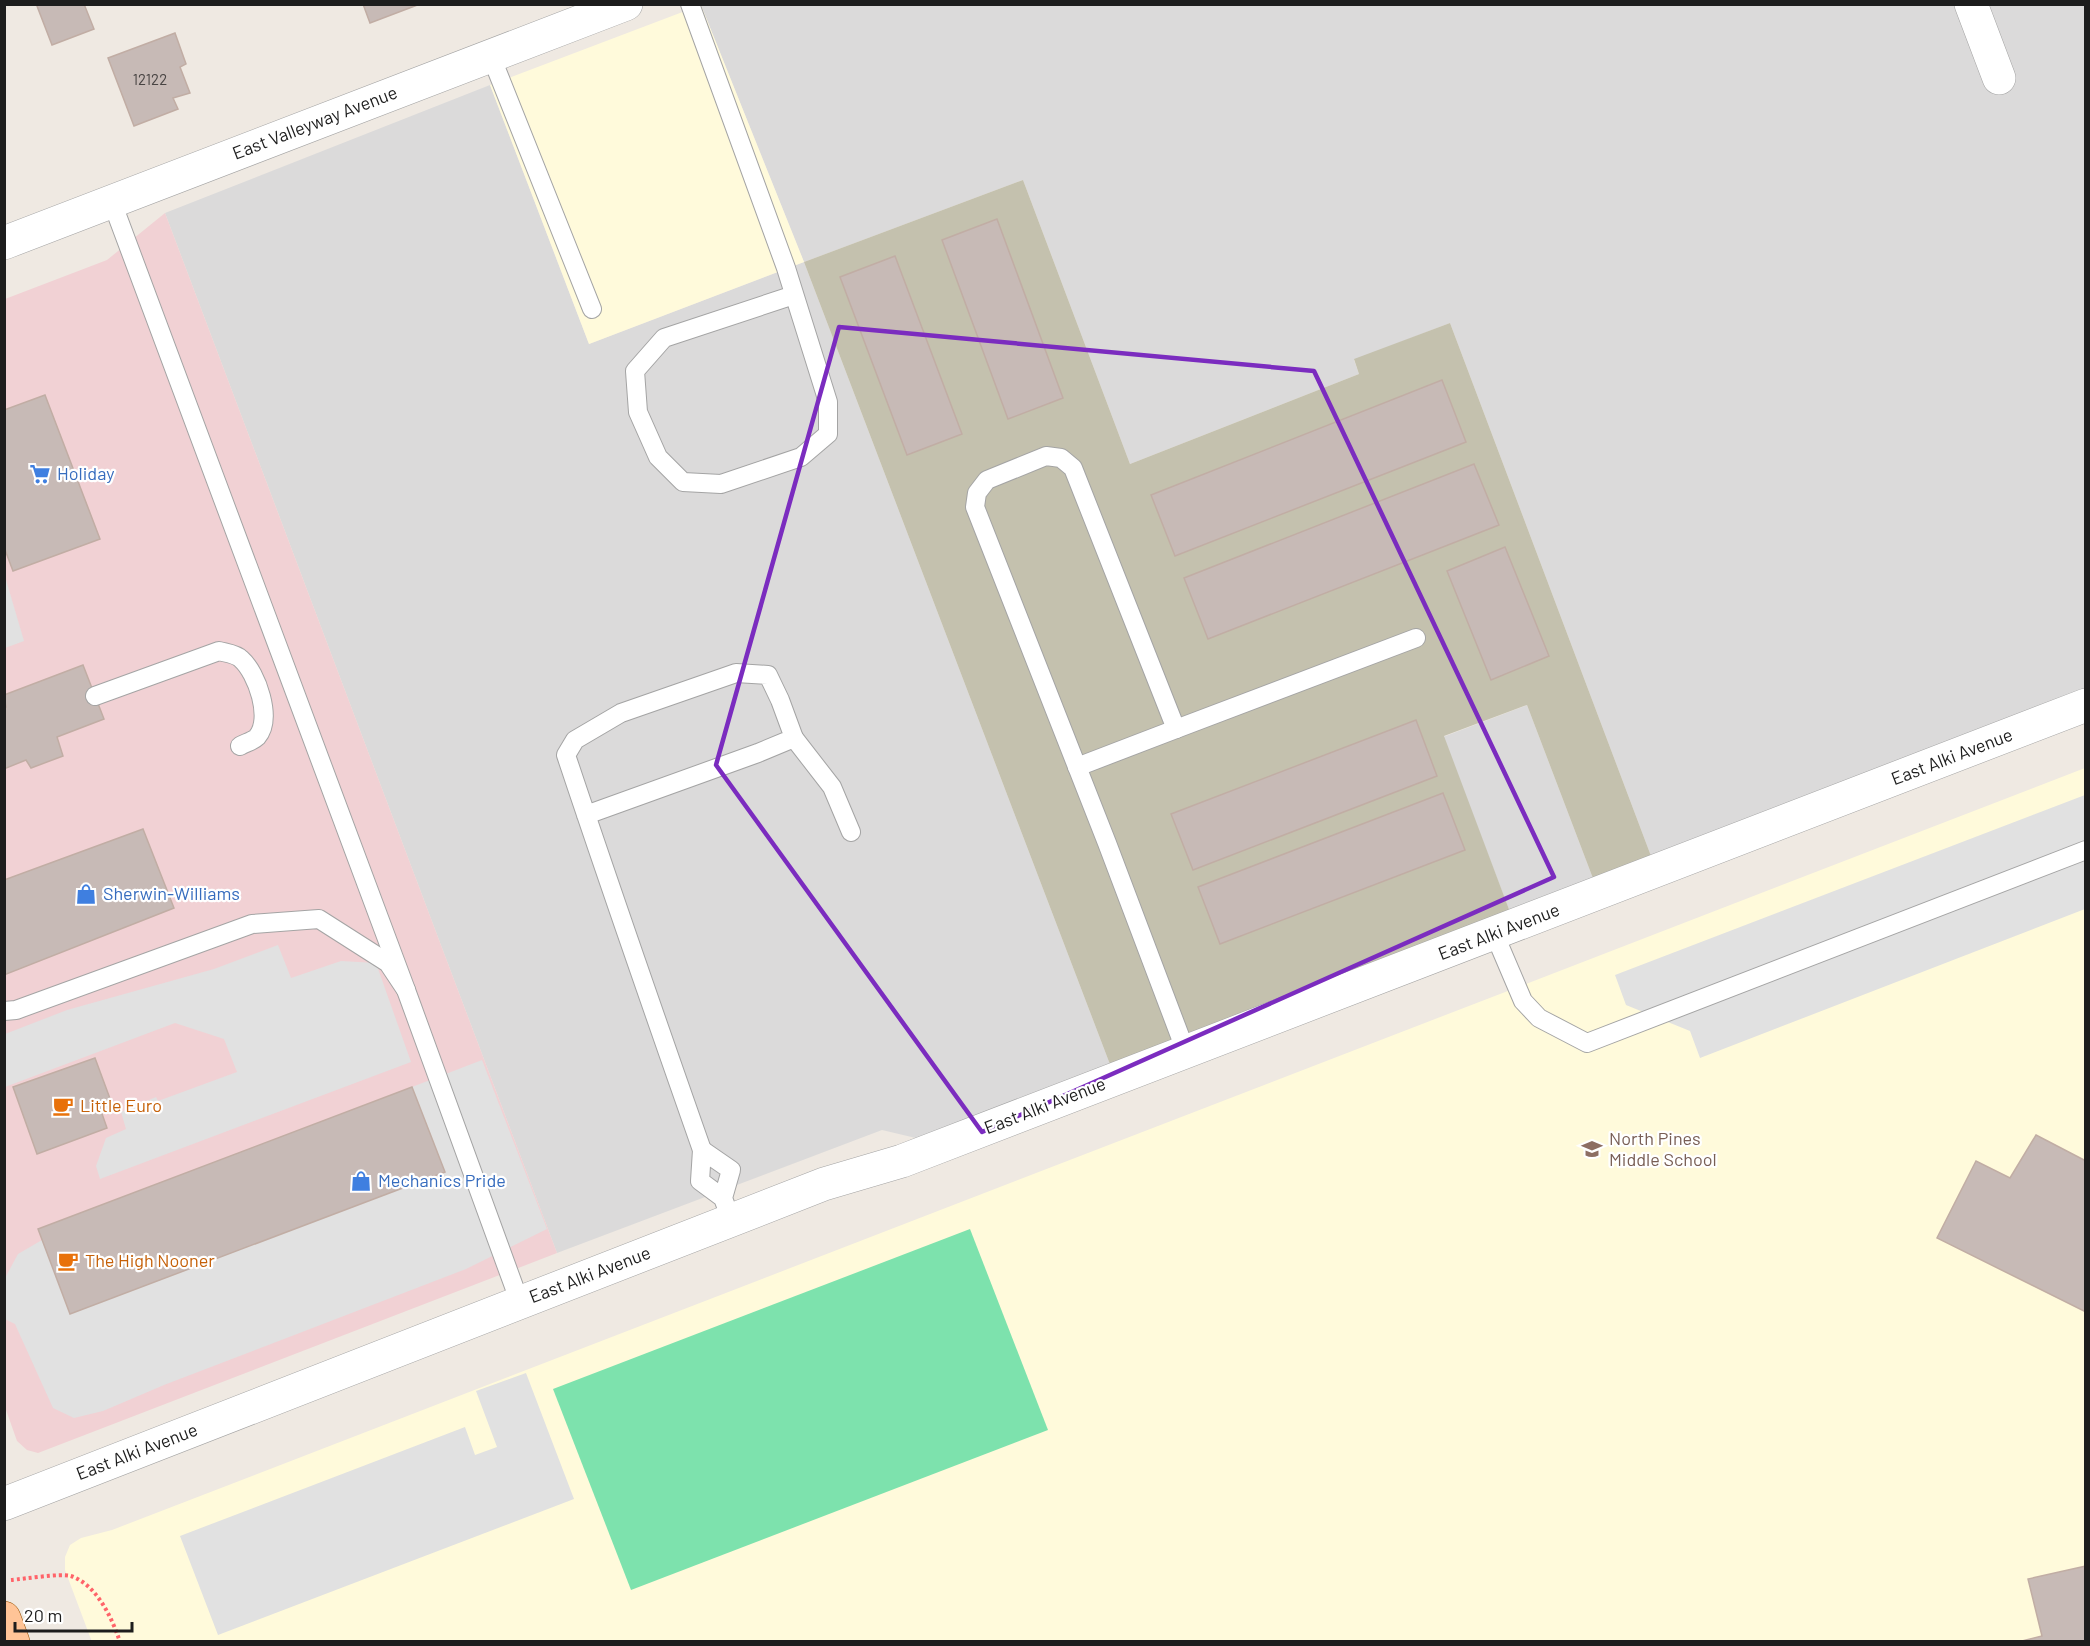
<svg xmlns="http://www.w3.org/2000/svg" width="2090" height="1646" viewBox="0 0 2090 1646" font-family="Barlow,sans-serif">
	<style>
		.residential { fill: #dbdada }
		.commercial { fill: #f1d1d4 }
		.education { fill: #fffadb }
		.construction { fill: #c4c1ae }
		.pitch { fill: #7de2ad }
		.parking { fill: #e1e1e1 }
		.building { fill: #c7bab6; stroke: #c1ada4; stroke-width: 1.5 }
		.lines { fill: none; stroke-linecap: round; stroke-linejoin: round }
		.service-casing { stroke: #a4a4a4; stroke-width: 20 }
		.minor-casing { stroke: #a4a4a4; stroke-width: 34 }
		.primary-casing { stroke: #965000; stroke-width: 34 }
		.path { stroke: #ff6369; stroke-width: 4; stroke-dasharray: 3 3; stroke-linecap: butt }
		.service { stroke: #fff; stroke-width: 18 }
		.minor { stroke: #fff; stroke-width: 33 }
		.primary { stroke: #ffc497; stroke-width: 33 }
		.marked { fill: none; stroke: #7b2cbf; stroke-width: 4.5; stroke-linejoin: round }
		.labels { text-anchor: middle; stroke-width: 4.5; stroke-linejoin: round; paint-order: stroke }
		.number-label { font-size: 15px; fill: #484443 }
		.street-label { font-size: 18px; fill: #1d1d1d; stroke: #fff }
		.shop-label { font-size: 18px; fill: #366cbe; stroke: #fff; text-anchor: start }
		.food-label { font-size: 18px; fill: #c56008; stroke: #fff; text-anchor: start }
		.education-label { font-size: 18px; fill: #785e54; stroke: #fff; text-anchor: start }
	</style>
	<rect width="100%" height="100%" fill="#efe9e2"/>
	<!-- residential -->
	<g class="residential">
		<polygon points="701,5 2085,5 2085,688 1651,856 1450,323 1354,360 1359,374 1130,464 1023,180 804,262 1111,1067 920,1139 882,1130 557,1253 165,213 490,85 589,344 804,262"/>
		<polygon points="1527,705 1594,881 1510,912 1443,737"/>
	</g>
	<!-- commercial -->
	<polygon class="commercial" points="165,213 557,1253 38,1453 27,1450 17,1441 5,1407 5,299 107,260"/>
	<!-- education -->
	<g class="education">
		<polygon points="701,5 804,262 589,344 490,85"/>
		<polygon points="2085,768 2085,1641 92,1642 65,1570 65,1557 70,1545 81,1538 112,1530"/>
	</g>
	<!-- construction -->
	<polygon class="construction" points="1023,180 1130,464 1359,374 1354,359 1450,323 1651,856 1594,881 1527,705 1444,736 1510,912 1111,1067 804,262"/>
	<!-- pitch -->
	<polygon class="pitch" points="970,1229 1048,1430 631,1590 553,1389"/>
	<!-- parking -->
	<g class="parking">
		<polygon points="4,573 24,641 5,648 4,648"/>
		<polygon points="2085,795 2085,909 1700,1058 1690,1031 1626,1005 1615,975"/>
		<polygon points="278,945 291,978 341,961 376,963 411,1062 100,1179 96,1166 106,1138 126,1129 121,1112 156,1097 158,1101 237,1072 224,1039 175,1023 5,1087 5,1034 67,1010 214,969"/>
		<polygon points="482,1060 547,1229 466,1269 164,1385 103,1411 74,1418 53,1408 15,1324 5,1319 5,1278 18,1254 42,1240 70,1313 444,1172 412,1087"/>
		<polygon points="526,1373 574,1499 218,1635 180,1536 465,1427 475,1455 497,1447 476,1391"/>
	</g>
	<!-- building -->
	<g class="building">
		<polygon points="40,4 84,4 94,29 52,45 37,6"/>
		<polygon points="363,4 420,4 370,23"/>
		<polygon points="175,33 186,64 180,67 190,93 173,98 178,109 134,126 108,58"/>
		<polygon points="997,219 1063,398 1008,419 942,240"/>
		<polygon points="895,256 962,434 907,455 840,277"/>
		<polygon points="1442,380 1466,442 1175,556 1151,495"/>
		<polygon points="45,395 100,539 13,571 4,547 4,410"/>
		<polygon points="1474,464 1499,525 1208,639 1184,578"/>
		<polygon points="1505,547 1549,656 1491,680 1447,571"/>
		<polygon points="83,665 104,719 57,737 63,756 31,768 26,760 4,769 4,708 6,707 4,695"/>
		<polygon points="1416,720 1437,776 1193,870 1171,814"/>
		<polygon points="1443,793 1465,850 1220,944 1198,887"/>
		<polygon points="143,829 174,908 4,975 4,880"/>
		<polygon points="95,1058 112,1104 100,1108 107,1128 37,1154 13,1087"/>
		<polygon points="412,1087 445,1172 70,1314 38,1229"/>
		<polygon points="2036,1135 2086,1161 2086,1312 1937,1238 1976,1161 2010,1178"/>
		<polygon points="2086,1566 2086,1642 2018,1642 2042,1636 2028,1579"/>
	</g>
	<g class="lines">
		<!-- service casing -->
		<g class="service-casing">
			<g id="service">
				<polyline points="690,4 786,268 828,402 828,434 801,457 721,484 683,482 658,457 638,412 635,371 664,338 794,295"/>
				<polyline points="491,56 592,309"/>
				<polyline points="112,202 406,990"/>
				<path d="M95 696 219 651C226 653 236 654 241 659 257 673 273 719 257 737 253 741 245 743 240 746"/>
				<polyline points="794,738 832,787 851,832"/>
				<polyline points="1077,767 1176,729"/>
				<path d="M586 815 758 753 794 738 780 700 768 675 736 673 621 713 575 740 566 755C610 887 656 1019 702 1150"/>
				<polyline points="1494,933 1523,1001 1539,1018 1587,1043 2086,850"/>
				<polyline points="4,1011 16,1010 252,924 319,919 388,963 406,990 520,1303"/>
				<polyline points="1186,1052 1107,843 975,507 977,493 987,480 1046,456 1061,458 1073,468 1176,729 1416,638"/>
				<polyline points="723,1198 731,1170 702,1150 700,1181 723,1198 731,1220"/>
			</g>
		</g>
		<!-- minor casing -->
		<g class="minor-casing">
			<g id="minor">
				<polyline points="1971,4 1999,78"/>
				<polyline points="4,243 626,4"/>
				<polyline points="4,1504 824,1184 902,1161 2086,705"/>
			</g>
		</g>
		<!-- primary casing -->
		<g class="primary-casing">
			<polyline id="primary" points="4,1618 13,1642"/>
		</g>
		<!-- path -->
		<path class="path" d="M11 1580C23 1579 62 1573 71 1576 97 1585 112 1618 120 1642"/>
		<!-- service -->
		<use href="#service" class="service"/>
		<!-- minor -->
		<use href="#minor" class="minor"/>
		<!-- primary -->
		<use href="#primary" class="primary"/>
	</g>
	<!-- marked area -->
	<path class="marked" d="M839 327 1314 371 1554 877 982 1132 716 765Z"/>
	<!-- icons -->
	<defs>
		<g id="supermarket-bare" transform="scale(1.62)"><path d="M-6-5.5h2.5l.6 2H6L4.5 2H-2.5L-4.4-4H-6ZM-1.5 3.2a1.3 1.3 0 1 0 .1 0ZM3 3.2a1.3 1.3 0 1 0 .1 0Z" fill="#3f7fe0" stroke="#fff" stroke-width="2.5" paint-order="stroke"/></g>
		<g id="shop-bare" transform="scale(1.62)"><path d="M-5-2.5h2.3a2.7 3.5 0 0 1 5.4 0H5L5.5 6h-11ZM-1.5-2.5h3a1.5 2.3 0 0 0-3 0Z" fill="#3f7fe0" stroke="#fff" stroke-width="2.5" paint-order="stroke"/></g>
		<g id="cafe-bare" transform="scale(1.62)"><path d="M-5.5-4.5H6V0H3Q3 3.5 0 3.5H-2.5Q-5.5 3.5-5.5 0ZM3-3.2v2h1.7v-2ZM-6 4.5H4V6H-6Z" fill="#e8710a" stroke="#fff" stroke-width="2.5" paint-order="stroke"/></g>
		<g id="school-bare" transform="scale(1.62)"><path d="M0-5L7-2L0 1L-7-2ZM-4 1L0 2.5L4 1V4Q0 6-4 4Z" fill="#8d6e63" stroke="#fff" stroke-width="2.5" paint-order="stroke"/></g>
	</defs>
	<g fill-rule="evenodd">
		<use href="#supermarket-bare" x="40" y="474"/>
		<use href="#shop-bare" x="86" y="894"/>
		<use href="#cafe-bare" x="63" y="1106"/>
		<use href="#school-bare" x="1592" y="1149"/>
		<use href="#shop-bare" x="361" y="1181"/>
		<use href="#cafe-bare" x="68" y="1261"/>
	</g>
	<g class="labels">
		<!-- number labels -->
		<g class="number-label">
			<text x="150" y="85">12122</text>
		</g>
		<!-- street labels -->
		<g class="street-label">
			<text transform="translate(315 123) rotate(-21)" y="6">East Valleyway Avenue</text>
			<text transform="translate(1952 757) rotate(-21)" y="6">East Alki Avenue</text>
			<text transform="translate(1499 932) rotate(-21)" y="6">East Alki Avenue</text>
			<text transform="translate(1045 1106) rotate(-21)" y="6">East Alki Avenue</text>
			<text transform="translate(590 1275) rotate(-21)" y="6">East Alki Avenue</text>
			<text transform="translate(137 1452) rotate(-21)" y="6">East Alki Avenue</text>
		</g>
		<!-- shop labels -->
		<g class="shop-label">
			<text x="57" y="480">Holiday</text>
			<text x="103" y="900">Sherwin-Williams</text>
			<text x="378" y="1187">Mechanics Pride</text>
		</g>
		<!-- food labels -->
		<g class="food-label">
			<text x="80" y="1112">Little Euro</text>
			<text x="85" y="1267">The High Nooner</text>
		</g>
		<!-- education labels -->
		<g class="education-label">
			<text x="1609" y="1145">North Pines<tspan x="1609" dy="21">Middle School</tspan></text>
		</g>
	</g>
	<!-- border -->
	<rect width="2090" height="1646" fill="none" stroke="#1d1d1d" stroke-width="12"/>
	<!-- scale -->
	<path d="M15 1622v9h117v-9" fill="none" stroke="#1d1d1d" stroke-width="3"/>
	<text x="24" y="1622" font-size="18" fill="#1d1d1d" stroke="#ffffff" stroke-width="4.5" paint-order="stroke">20 m</text>
</svg>
